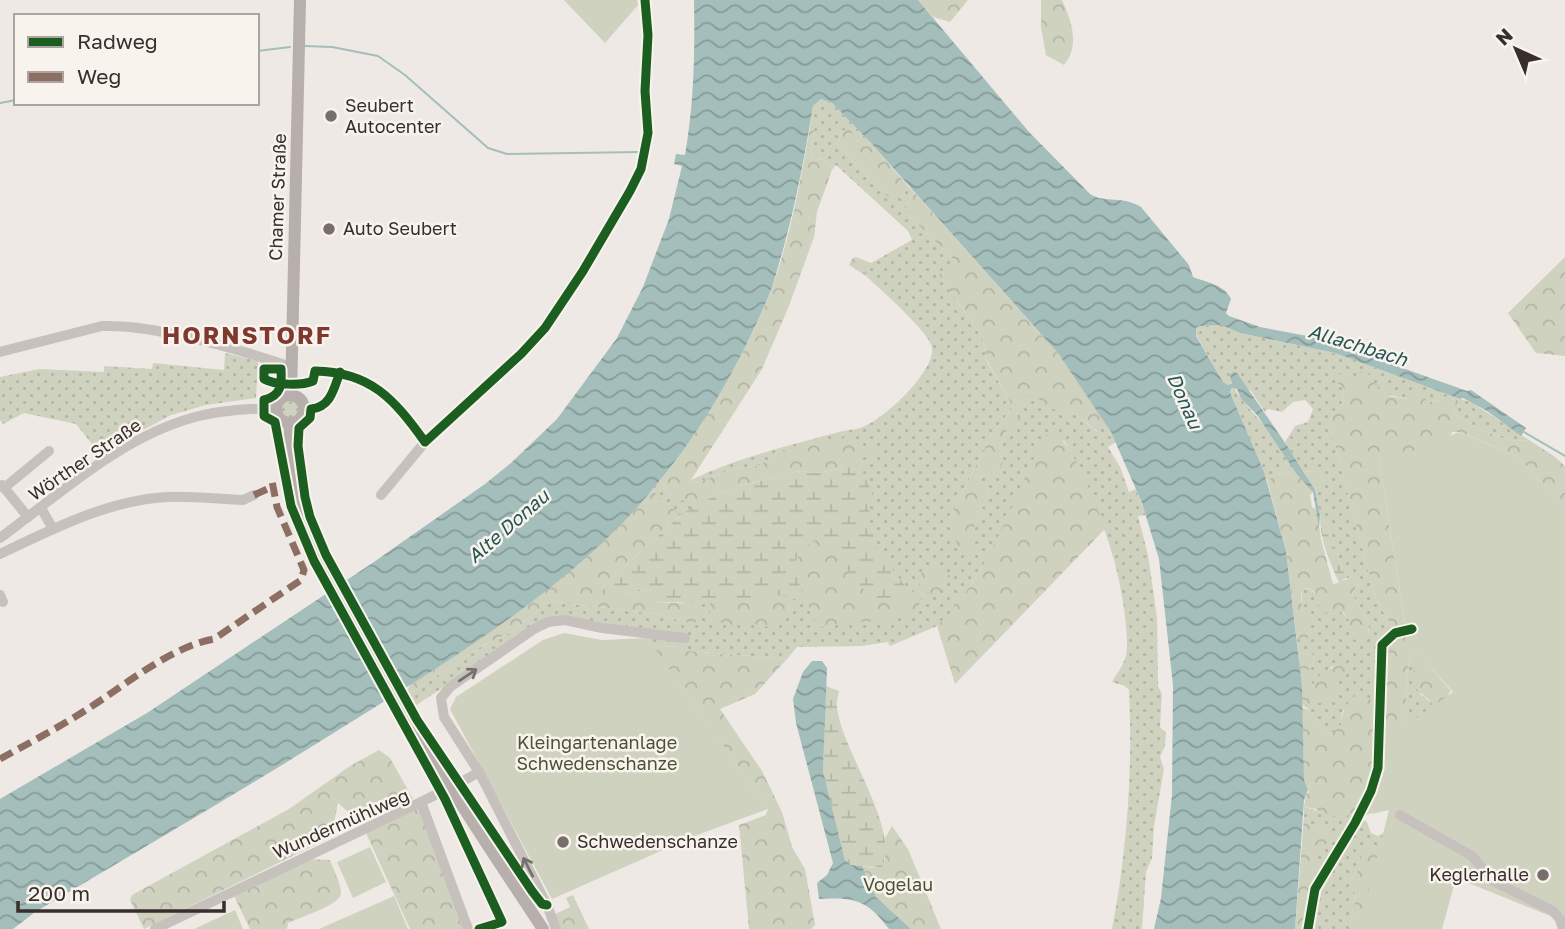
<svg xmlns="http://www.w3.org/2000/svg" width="1565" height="929" viewBox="0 0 1565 929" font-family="'Golos Text',sans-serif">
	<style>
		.grass { fill: url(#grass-dots) }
		.forest { fill: url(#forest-crowns) }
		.wetland { fill: url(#wetland-marsh) }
		.garden { fill: #d0d2c0 }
		.water { fill: url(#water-waves) }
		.pier { fill: #eee9e4 }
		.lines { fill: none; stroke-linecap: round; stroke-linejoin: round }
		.stream { stroke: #a3bebb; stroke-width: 2 }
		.minor-tunnel { stroke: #cac4bf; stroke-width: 10; stroke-dasharray: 10 5; stroke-linecap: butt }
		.minor { stroke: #c7c1bd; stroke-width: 10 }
		.major { stroke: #b6afac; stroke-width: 12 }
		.quiet { stroke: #8d6e63; stroke-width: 7; stroke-dasharray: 14 7; stroke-linecap: butt }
		.cycleway-casing { stroke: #f9f3ee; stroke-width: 13 }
		.cycleway { stroke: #1b5e20; stroke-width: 9 }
		.oneway { stroke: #78706d }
		.poi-dot { fill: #786f6c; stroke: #f9f3ee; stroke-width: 2.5 }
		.labels { text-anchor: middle; stroke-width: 5; stroke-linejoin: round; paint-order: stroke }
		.poi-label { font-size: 18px; fill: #382e2c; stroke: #f9f3ee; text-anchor: start }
		.street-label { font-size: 18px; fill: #382e2c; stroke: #f9f3ee }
		.park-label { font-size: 18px; fill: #4b5432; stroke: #f9f3ee }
		.water-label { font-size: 19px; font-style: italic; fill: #255553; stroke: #f9f3ee }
		.district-label { font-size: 24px; font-weight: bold; letter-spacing: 2px; fill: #7e382d; stroke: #f9f3ee }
	</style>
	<defs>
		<pattern id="grass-dots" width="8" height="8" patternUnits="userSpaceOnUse" patternTransform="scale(1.75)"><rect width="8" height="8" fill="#d0d2c0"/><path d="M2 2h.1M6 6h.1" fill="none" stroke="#b3b5a5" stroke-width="1.8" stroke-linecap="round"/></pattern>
		<pattern id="forest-crowns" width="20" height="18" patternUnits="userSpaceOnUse" patternTransform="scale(1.75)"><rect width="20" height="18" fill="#d0d2c0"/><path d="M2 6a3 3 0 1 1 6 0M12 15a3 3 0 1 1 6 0" fill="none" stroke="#b3b5a5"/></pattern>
		<pattern id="wetland-marsh" width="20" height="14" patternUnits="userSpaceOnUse" patternTransform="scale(1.75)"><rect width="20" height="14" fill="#d0d2c0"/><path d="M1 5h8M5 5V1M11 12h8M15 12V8" fill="none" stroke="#b3b5a5"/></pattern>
		<pattern id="water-waves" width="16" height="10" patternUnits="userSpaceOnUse" patternTransform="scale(1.75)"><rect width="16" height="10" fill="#a3bebb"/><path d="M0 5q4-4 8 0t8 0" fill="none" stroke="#869b98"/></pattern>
	</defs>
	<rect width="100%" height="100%" fill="#eee9e4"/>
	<!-- grass -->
	<g class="grass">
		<path d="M821 99 832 103 870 142 865 146 843 130 837 145 887 196 895 198 904 194 908 186 914 192 906 206V213L957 263 939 275 983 338 986 360 1013 407 992 434 949 519 972 533 989 491 978 482 980 477 998 471 1004 461 998 451 1007 429 1023 420 1016 416 1030 388 1048 408C1072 409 1080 417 1097 432L1104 420 1116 442 1108 447 1120 467 1129 492 1136 489 1146 515 1138 516 1148 555 1157 617 1158 686 1162 694 1160 727 1166 733 1165 746 1160 757 1164 769 1154 826 1152 858 1146 872 1142 929H1112C1127 851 1133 769 1129 690L1125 686 1112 682C1116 675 1122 667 1125 659 1129 647 1126 629 1125 616 1117 550 1094 499 1064 440L955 609 937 626 890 646 888 642 861 646 797 647 787 659 689 651 683 646 653 647 647 638 596 625 539 624 415 706 408 695 482 646 515 630 548 601 656 614 685 622 680 515 652 490 660 481 673 497 719 496 736 487 843 469 860 458 864 447 841 445 781 451 760 465 734 469 698 482 691 480C737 458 790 445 839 432 846 430 854 430 860 428 883 421 936 371 932 347 928 331 880 289 866 276L871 263 912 240 908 231 836 165 832 170 826 161 811 155 814 130 810 128 813 106Z"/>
		<path d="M1221 325 1240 333 1335 353 1449 395 1441 400 1427 402 1421 393 1408 399 1389 395 1387 386 1379 387 1357 377 1338 383 1344 389 1342 405 1333 413 1329 423 1376 599 1394 630 1385 636 1378 648 1379 708 1361 692 1342 712 1341 725 1330 735 1322 733 1310 710 1302 705 1331 700 1338 683 1341 663 1331 667 1314 686 1306 675 1305 670 1314 666 1313 654 1305 655 1298 652 1296 635 1301 640 1302 588C1316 587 1322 604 1329 614L1342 612 1349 620 1369 634 1368 622 1352 594 1359 584 1357 577 1346 578 1328 526 1320 516 1315 490 1322 485 1314 471 1304 472 1285 442 1295 426 1308 422 1313 409 1305 400 1293 402 1282 412 1268 409 1265 412 1251 391 1233 381 1228 385 1223 382 1195 333 1196 328 1200 326Z"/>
		<polygon points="225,353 258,361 256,398 206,405 171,415 143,430 126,432 99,453 76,424 24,413 3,424 0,420 0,377 39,369 104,372 104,366 152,369 153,363 224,370"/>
		<polygon points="1234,387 1241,399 1268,430 1300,476 1293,476 1285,471 1267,480 1230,392"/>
		<path d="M1457 398 1471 402 1529 440C1504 445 1475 426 1454 414L1459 407Z"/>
		<circle cx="289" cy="409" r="10"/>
		<path d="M1415 649 1421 656 1420 694 1433 704 1436 711 1411 729 1404 721C1410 697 1401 672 1415 649Z"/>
		<polygon points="1304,807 1335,816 1351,813 1357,816 1321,875 1314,870 1314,848 1324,829 1311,825 1307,817 1304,817"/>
		<path d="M1366 820 1371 833 1378 836 1385 832 1379 854 1360 868 1351 880 1356 895 1349 929H1310C1312 916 1313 903 1317 891 1323 872 1349 829 1366 820Z"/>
	</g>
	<!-- forest -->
	<g class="forest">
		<polygon points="918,0 968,0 950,22 933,17"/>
		<path d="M1041 0H1062C1072 23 1080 45 1064 65L1046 55 1041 28Z"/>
		<path d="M810 128 814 130 811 155 826 161 832 170 817 212 814 237 789 306 762 369 691 480 698 482 734 469 760 465 781 451 821 439 841 444 846 433 850 432 864 447 873 442 878 454 860 458V465L817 473 799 471 736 487 695 505 673 497 660 481C704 423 743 361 770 293 790 240 800 183 810 128Z"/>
		<polygon points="843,130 851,130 854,138 865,146 870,142 908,186 904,194 895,199 887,196 837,145"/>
		<path d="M914 192 1058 353 1104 420 1098 432C1080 417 1072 409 1048 409L1030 389 1016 416 1023 420 1017 428 1007 429 998 451 1004 461 998 471 980 477 979 482 989 491 972 533 977 539 969 554H960L949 519 992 434 1013 407 986 359 983 338 939 275 947 265 956 262 906 213V206Z"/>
		<polygon points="856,257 871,263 866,276 849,265 852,259"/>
		<polygon points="1565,257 1565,356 1536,353 1508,313"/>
		<path d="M1363 370 1372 377 1373 382 1379 387 1387 385 1390 389 1389 396 1408 399 1415 391 1421 393 1428 402 1441 400 1449 395 1457 398 1459 407 1454 414C1475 426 1504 445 1529 440L1554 456 1565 466V508L1517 456 1460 432H1452L1447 444V497L1379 458 1405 624V626L1394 630 1376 599 1329 423 1333 413 1342 405 1344 389 1338 383V377L1341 373 1346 372 1357 377Z"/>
		<path d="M1055 432C1078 455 1093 498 1105 529L955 684 937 626C987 578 1013 502 1042 440L1048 433Z"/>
		<path d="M1285 471 1293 476H1300L1313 492 1310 495 1312 507 1317 510 1321 539 1333 584C1341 583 1345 578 1357 576L1359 583 1352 594 1368 622 1369 634 1362 642 1353 639 1349 620 1343 612 1329 614 1320 610 1315 592 1308 588H1302C1300 601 1301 610 1310 620L1308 638 1301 640 1296 635 1286 551 1267 480Z"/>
		<polygon points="1314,471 1324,477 1322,485 1315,490 1304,472"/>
		<path d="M652 490 681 515 600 589 626 594 650 589 652 602 700 604 701 613 695 623 685 622 656 614 548 601 515 630 482 646 408 695 406 693 410 685C499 628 582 570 652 490Z"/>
		<path d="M819 538 869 595 902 598 919 588 922 571 934 560 951 577 936 597 924 591C922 595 921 603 917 607 895 633 852 613 825 628L817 625 794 571 800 550Z"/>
		<path d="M732 595H784L798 604C793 615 783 613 778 625L771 623 769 627 741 622 737 626 710 620V603H723Z"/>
		<path d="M1405 631 1408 632 1415 649C1401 672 1410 697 1404 721L1411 729 1381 809 1360 818C1365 801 1376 786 1379 767 1386 727 1378 687 1383 647L1394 636Z"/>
		<polygon points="683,646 689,651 787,659 755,694 720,709 762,771 782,812 792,847 805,869 815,925 811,929 749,929 739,825 766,815 768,809 653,647"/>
		<path d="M1298 652 1305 655 1313 654 1314 666 1306 671V675L1314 685 1319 676 1341 662 1347 673 1338 683 1332 700C1319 705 1314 702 1302 705Z"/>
		<path d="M1421 656 1451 691 1448 695 1452 698 1436 711C1427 687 1406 701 1416 659Z"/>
		<path d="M1361 691 1379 708 1374 771 1357 816 1351 813 1345 818 1335 816 1326 818 1316 809 1304 807 1306 795 1309 792 1304 780 1302 708 1310 710 1322 733 1330 735 1341 725C1342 708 1348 701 1361 691Z"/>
		<polygon points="379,750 390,758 413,799 361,823 338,803 331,837 144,929 130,900 132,895 289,809 350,766"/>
		<polygon points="419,808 463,929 410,929 366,833"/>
		<polygon points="1304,817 1307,817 1311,825 1324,829 1331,836 1325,846 1314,848 1317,858 1314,870 1321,875 1313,890 1307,924 1302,929 1295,929"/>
		<polygon points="892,826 908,849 941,929 911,929 876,897 862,866 873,868 885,860 884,840"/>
		<polygon points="1368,846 1375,849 1379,854 1364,929 1349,929 1356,895 1350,888 1351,880 1360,868 1362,850"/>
		<path d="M311 859 330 860C333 869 341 883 341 893 341 905 300 917 288 923L287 929H250L233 894Z"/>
		<polygon points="573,895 589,929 559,929 553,915 570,907 566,898"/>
	</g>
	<!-- wetland -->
	<g class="wetland">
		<path d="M860 465 872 493 867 530 884 559 904 584 902 598 880 600 869 595 819 538C786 558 793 569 806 601 793 600 784 594 771 595L768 602H741L732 595 723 603 651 602 650 589 626 594 604 595 600 589 681 515 695 505 736 487 799 471 817 473Z"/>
		<path d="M1320 516 1328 526 1346 578 1339 583C1329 560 1320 541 1320 516Z"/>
		<path d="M826 686 839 691C838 696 836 702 837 707 841 750 902 830 881 868L851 865 845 860 823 771Z"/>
	</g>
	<!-- garden -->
	<g class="garden">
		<polygon points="564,0 637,0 638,5 605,43"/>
		<polygon points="1459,432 1517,456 1565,508 1565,922 1456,878 1442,929 1359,929 1389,810 1372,814 1384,740 1453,692 1408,642 1379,458 1408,453"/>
		<polygon points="564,633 602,640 647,638 768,809 697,835 552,899 450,709 456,697 543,640"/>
		<polygon points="370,847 386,882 353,898 337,862"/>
		<polygon points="394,896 408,929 319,929"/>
		<polygon points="235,910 243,929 194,929"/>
	</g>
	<!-- water -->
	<g class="water">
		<path d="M694 0H918L1029 132 1090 194C1106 204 1122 195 1141 207L1189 265 1193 277C1206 282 1225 285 1231 299L1226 313 1229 316 1260 327 1318 338 1467 391 1471 390 1526 428 1521 436 1487 411 1463 398 1460 399 1335 353 1240 333 1221 325 1200 326 1196 328V336L1223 382 1228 385 1232 383 1230 375 1233 372 1237 373 1288 447 1315 490 1320 516 1319 528 1313 492 1296 473 1257 415 1241 399 1237 389 1232 388 1230 392 1232 397 1264 472 1286 551 1302 687 1304 780C1309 793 1309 786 1304 800L1295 929H1154L1161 898 1172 795 1173 685 1159 559 1142 503 1111 432 1058 353 870 142 832 103 821 99 813 106C805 155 796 202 783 250 778 265 775 281 769 295 728 393 669 484 589 555 516 620 431 672 348 724 245 789 140 850 35 912L13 929H0V799L147 713 243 649 371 564 485 484 511 463 557 419 617 338 643 287 669 219 682 166 674 164 676 154 685 155C694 104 695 53 694 0Z"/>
		<path d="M812 661H822L827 668 823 771 845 860 851 865 862 866 876 897 911 929H889C867 900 855 897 819 899L817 883 827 875 833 863 796 723 793 699 803 672Z"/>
	</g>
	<!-- pier -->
	<polygon class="pier" points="341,580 403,693 389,702 327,589"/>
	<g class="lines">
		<!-- stream -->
		<g class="stream">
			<polyline points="305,46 332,47 378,56 405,75 488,148 507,154 640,152"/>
			<polyline points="257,51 290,47"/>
			<polyline points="0,103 16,100"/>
			<polyline points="1524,432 1565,456"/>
		</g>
		<!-- minor-tunnel -->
		<polyline class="minor-tunnel" points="435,795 465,780"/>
		<!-- minor -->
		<g class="minor">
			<path d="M0 352 102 326C155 324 241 350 291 367"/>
			<path d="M315 371C371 372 394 399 425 442L521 354"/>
			<path d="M304 409C331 409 331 394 340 372"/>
			<polyline points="2,485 28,517"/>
			<polyline points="4,488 49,451"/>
			<polyline points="381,495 425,442"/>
			<polyline points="41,508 53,529"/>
			<path d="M0 538C61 493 121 437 195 417 221 410 249 409 276 408"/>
			<path d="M0 554C52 529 109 500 167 497 192 496 218 499 243 500L254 495"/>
			<polyline points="0,595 3,602"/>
			<polyline points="465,780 479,772"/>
			<polyline points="421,802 435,795"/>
			<polyline points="1400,815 1472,856 1493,881 1553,911 1560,919 1563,929"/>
			<polyline points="155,929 421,802 468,929"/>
			<polyline points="479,929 502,922"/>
			<polyline points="556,929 547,905 479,772 444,717 441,698 450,687 534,629 548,622 565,620 602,628 685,638"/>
		</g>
		<!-- major -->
		<g class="major">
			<circle cx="290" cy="409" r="14"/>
			<polyline points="291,395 300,0"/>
			<path d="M290 424C285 510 332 582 372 655 424 749 483 839 543 929"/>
		</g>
		<!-- quiet -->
		<g class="quiet">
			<polyline points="254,495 272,487"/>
			<path d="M0 759C29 743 58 728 86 710 124 686 170 647 214 639L301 580 304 570 277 507 272 481"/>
		</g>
		<!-- cycleway casing -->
		<g class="cycleway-casing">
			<g id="cycleway">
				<path d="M340 372C334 388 331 407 311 409L310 418 299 428 298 446 305 497 310 517 326 555 417 720 532 891 542 904 547 905"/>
				<path d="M479 929 502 922 445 799 314 561 291 506 275 422 264 416V400C281 396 282 385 281 369H264V379C275 385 301 386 313 381L315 371C371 372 394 399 425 442L521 354 545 328 583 271 630 191 641 169 648 133 645 91 648 35 645 0"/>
				<polyline points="1308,929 1315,889 1355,823 1371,791 1378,768 1382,645 1395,633 1412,629"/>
			</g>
		</g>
		<!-- cycleway -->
		<use href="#cycleway" class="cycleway"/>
	</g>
	<!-- one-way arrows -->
	<defs><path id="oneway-shaft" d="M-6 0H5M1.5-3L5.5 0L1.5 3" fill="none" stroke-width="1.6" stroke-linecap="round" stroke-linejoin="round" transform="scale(1.75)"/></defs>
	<g class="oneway">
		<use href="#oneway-shaft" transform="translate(468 675) rotate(-34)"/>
		<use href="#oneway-shaft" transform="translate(528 867) rotate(-117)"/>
	</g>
	<!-- markers -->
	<g class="poi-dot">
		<circle cx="331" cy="116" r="7"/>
		<circle cx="329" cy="229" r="7"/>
		<circle cx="563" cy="842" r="7"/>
		<circle cx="1543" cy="875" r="7"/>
	</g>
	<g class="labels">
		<!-- poi labels -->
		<g class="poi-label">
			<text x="345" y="112">Seubert<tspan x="345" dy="21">Autocenter</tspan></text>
			<text x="343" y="235">Auto Seubert</text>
			<text x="577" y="848">Schwedenschanze</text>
			<text x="1529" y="881" text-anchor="end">Keglerhalle</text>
		</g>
		<!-- street labels -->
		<g class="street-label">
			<text transform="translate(278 197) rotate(-88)" y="6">Chamer Straße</text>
			<text transform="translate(85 460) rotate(-34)" y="6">Wörther Straße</text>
			<text transform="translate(341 824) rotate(-24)" y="6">Wundermühlweg</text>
		</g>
		<!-- park labels -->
		<g class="park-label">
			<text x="597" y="749">Kleingartenanlage<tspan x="597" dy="21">Schwedenschanze</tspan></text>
			<text x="898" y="891">Vogelau</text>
		</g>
		<!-- water labels -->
		<g class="water-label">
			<text transform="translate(1358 345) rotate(17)" y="7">Allachbach</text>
			<text transform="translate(1185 401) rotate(66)" y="7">Donau</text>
			<text transform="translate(508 526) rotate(-41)" y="7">Alte Donau</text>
		</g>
		<!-- district labels -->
		<g class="district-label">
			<text x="247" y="344">HORNSTORF</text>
		</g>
	</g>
	<!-- legend -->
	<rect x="14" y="14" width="245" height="91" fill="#f9f3ee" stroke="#aca4a0" stroke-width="2"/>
	<rect x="28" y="37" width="35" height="10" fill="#1b5e20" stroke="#aca4a0" stroke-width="2"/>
	<text x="77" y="49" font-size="21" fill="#382e2c">Radweg</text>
	<rect x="28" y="72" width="35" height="10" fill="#8d6e63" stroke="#aca4a0" stroke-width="2"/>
	<text x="77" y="84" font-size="21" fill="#382e2c">Weg</text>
	<!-- north arrow -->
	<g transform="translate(1516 49) rotate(316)" stroke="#f9f3ee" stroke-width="5" paint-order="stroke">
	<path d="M0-5L12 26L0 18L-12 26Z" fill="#382e2c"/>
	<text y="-10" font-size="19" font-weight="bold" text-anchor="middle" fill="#382e2c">N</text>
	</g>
	<!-- scale -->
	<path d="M18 901v10h206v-10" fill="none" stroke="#382e2c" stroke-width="3.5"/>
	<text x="28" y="901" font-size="21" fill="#382e2c" stroke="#f9f3ee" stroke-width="5" paint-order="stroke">200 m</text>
</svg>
